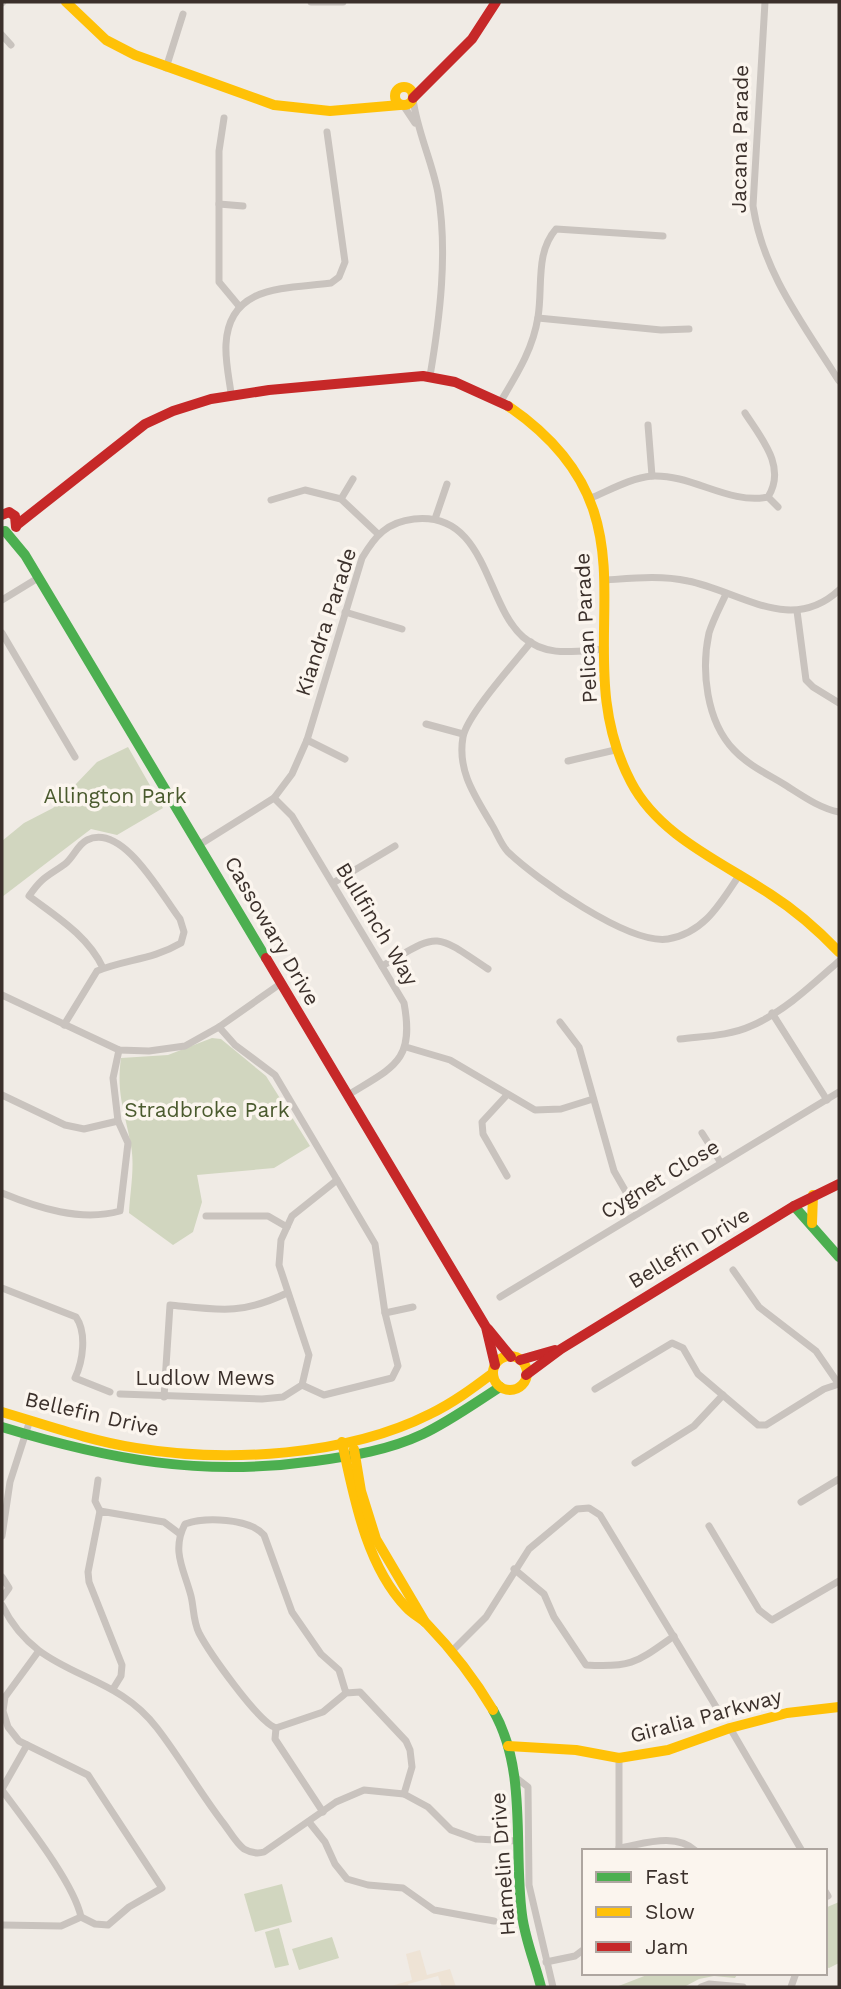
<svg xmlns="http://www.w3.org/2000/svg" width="841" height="1989" viewBox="0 0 841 1989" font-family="'Work Sans',sans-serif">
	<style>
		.green { fill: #d1d6bf }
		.plaza { fill: #eee3d5 }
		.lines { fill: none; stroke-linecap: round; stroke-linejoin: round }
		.street { stroke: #c9c3be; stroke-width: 7 }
		.fast { stroke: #4caf50; stroke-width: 10 }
		.slow { stroke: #ffc107; stroke-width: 10 }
		.jam { stroke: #c62828; stroke-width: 10 }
		.labels { text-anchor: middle; stroke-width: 7; stroke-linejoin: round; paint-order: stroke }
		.street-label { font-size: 21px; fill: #3b302b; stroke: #fbf5ee }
		.park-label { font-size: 21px; fill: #4a5a2e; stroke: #fbf5ee }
	</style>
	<rect width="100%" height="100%" fill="#f0ebe5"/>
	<!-- green -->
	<g class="green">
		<polygon points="128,747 163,808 117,835 91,829 2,897 2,841 24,823 53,808 97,762"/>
		<path d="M212 1038 221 1039 266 1076 310 1146 274 1168 197 1175 202 1202 193 1232 173 1245 129 1213C130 1192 135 1166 131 1146 125 1111 116 1095 121 1058L168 1055Z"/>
		<polygon points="282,1884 292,1922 255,1932 244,1894"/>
		<polygon points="839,1902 839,1963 829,1968 825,1967 825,1908"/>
		<polygon points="279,1928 289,1965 275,1968 265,1932"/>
		<polygon points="332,1937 339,1958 299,1970 292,1949"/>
		<polygon points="652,1973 738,1973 735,1978 714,1976 699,1979 684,1987 616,1987"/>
	</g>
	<!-- plaza -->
	<polygon class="plaza" points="420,1950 427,1975 450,1969 456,1987 442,1987 438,1976 408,1984 409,1987 388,1987 412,1980 406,1954"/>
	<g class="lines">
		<!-- street -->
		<g class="street">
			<polyline points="311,2 343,2"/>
			<path d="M765 2 753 206C763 273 804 325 839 381"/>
			<polyline points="2,3 3,2"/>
			<polyline points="2,35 11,45"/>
			<polyline points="166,68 183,14"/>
			<path d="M413 99C417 131 432 161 438 193 448 252 440 317 430 376"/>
			<polyline points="403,105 415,123"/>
			<polyline points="224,118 219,151 219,282 239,306"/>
			<polyline points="219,204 243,206"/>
			<polyline points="538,318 661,330 689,329"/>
			<path d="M231 393C229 378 225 360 226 344 229 284 286 289 331 283L339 277 345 262 327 132"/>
			<path d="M501 401C517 374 533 349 538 317 543 287 535 253 556 229L663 236"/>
			<polyline points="648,425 652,476"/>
			<polyline points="768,497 778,507"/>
			<path d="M591 498C610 490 631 478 652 476 692 474 729 505 768 497 787 467 761 438 745 413"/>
			<polyline points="341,499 353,479"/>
			<polyline points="271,500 305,490 341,499 377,533"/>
			<polyline points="435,519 447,484"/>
			<path d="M607 580C634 578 661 575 688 581 739 591 791 635 839 590"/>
			<path d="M726 594C720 607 713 620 709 633 701 670 706 721 734 750 747 764 765 773 782 783 800 794 818 808 839 812"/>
			<polyline points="2,600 38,578"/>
			<polyline points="797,611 806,680 813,687 839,703"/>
			<polyline points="345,612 402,629"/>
			<polyline points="2,633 75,757"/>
			<path d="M531 642C515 662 467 715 463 737 457 771 475 796 492 825 497 833 501 845 508 852 536 879 629 945 668 939 705 933 721 902 740 874"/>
			<polyline points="426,724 463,734"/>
			<polyline points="307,740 345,759"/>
			<polyline points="568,761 615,750"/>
			<path d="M274 798 292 816 404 1003C415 1062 393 1067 348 1095"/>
			<path d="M199 845 274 798 292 774 307 740 362 558C375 536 387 522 414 519 487 511 485 604 523 637 547 658 576 651 605 649"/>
			<polyline points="333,883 395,846"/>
			<path d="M382 966C440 933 432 931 488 969"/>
			<polyline points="2,995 119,1050 149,1051 185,1046 219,1027 280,984"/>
			<polyline points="772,1013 827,1100"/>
			<polyline points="560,1022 579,1047 614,1171 638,1213"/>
			<path d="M64 1025 97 971C127 959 152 960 181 943L184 932 180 919C162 896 123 822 87 840 78 844 73 858 65 864 47 877 43 876 29 896 57 917 88 936 103 968"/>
			<polyline points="219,1027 235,1045 275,1075 375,1244 385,1313 398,1366 392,1378 324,1395 302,1385"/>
			<path d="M680 1039C704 1036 729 1036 751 1026 784 1012 813 984 839 961"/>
			<polyline points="406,1047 450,1060 535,1110 561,1109 593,1099"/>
			<polyline points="2,1095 65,1125 84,1129 118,1121"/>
			<polyline points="506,1096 482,1122 483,1134 507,1176"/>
			<polyline points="702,1133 721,1163"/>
			<path d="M2 1193C38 1208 81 1222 120 1211L128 1143 118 1121 113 1078 119 1050"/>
			<polyline points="206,1216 268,1216 287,1227"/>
			<polyline points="733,1270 759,1307 816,1351 838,1383"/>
			<path d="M2 1288 76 1317C87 1333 83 1361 75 1378L110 1392"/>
			<polyline points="500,1297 839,1092"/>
			<polyline points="385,1313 413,1307"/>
			<polyline points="595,1389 672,1343 683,1348 698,1374 758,1425 766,1425 824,1389 839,1384"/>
			<polyline points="120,1394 262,1399 283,1397 302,1385 309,1355 279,1265 281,1240 292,1216 337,1180"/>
			<path d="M164 1397 170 1305C219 1310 241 1315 287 1293"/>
			<polyline points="635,1463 694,1426 723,1395"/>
			<polyline points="98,1480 95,1501 100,1511"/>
			<polyline points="801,1502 839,1479"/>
			<polyline points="709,1526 759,1610 772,1620 839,1581"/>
			<polyline points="2,1536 10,1482 30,1420"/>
			<path d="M514 1569 544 1594 554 1617 586 1665C632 1668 637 1662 674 1636"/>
			<polyline points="2,1577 9,1588 2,1598"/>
			<path d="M2 1605C39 1681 110 1666 157 1728 181 1759 200 1793 224 1824 230 1832 236 1843 244 1849 251 1853 257 1854 264 1852L336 1802 364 1790 404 1794 428 1807 451 1830 476 1839 516 1841"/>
			<polyline points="453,1650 486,1617 529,1549 577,1509 589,1508 600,1515 718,1710"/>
			<polyline points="113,1689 121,1676 122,1665 89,1582 88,1572 100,1511 164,1522 180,1534"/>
			<path d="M346 1693 323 1712 276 1728C258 1722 209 1652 199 1633 193 1621 194 1608 191 1596 184 1569 171 1551 185 1524 205 1517 249 1518 264 1535L292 1612 321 1654 339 1670 346 1693 360 1692 406 1741 410 1750 412 1767 404 1794"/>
			<polyline points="276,1728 275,1739 323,1812"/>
			<polyline points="730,1728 802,1851"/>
			<polyline points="515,1777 528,1787 529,1885 553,1987"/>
			<polyline points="2,1789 27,1745"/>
			<path d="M2 1790C24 1820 74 1883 81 1917"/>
			<polyline points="309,1822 325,1842 335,1864 347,1879 368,1885 403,1888 434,1910 494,1921"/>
			<path d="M619 1848C644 1844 675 1832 696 1851"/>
			<polyline points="619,1851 619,1758"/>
			<polyline points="825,1891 828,1896"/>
			<polyline points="2,1925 61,1926 81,1917 95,1924 108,1925 129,1907 162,1888 88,1775 19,1741 8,1727 3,1711 5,1697 38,1652"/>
			<polyline points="546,1962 575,1956 583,1950"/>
			<polyline points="701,1987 709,1984 743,1987"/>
			<polyline points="791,1987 796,1973"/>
		</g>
		<!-- fast -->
		<g class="fast">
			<polyline points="5,531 25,555 266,958"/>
			<polyline points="794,1206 839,1257"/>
			<path d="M2 1427C110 1460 202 1477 315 1461 352 1456 389 1450 423 1434 450 1421 475 1403 500 1387"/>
			<path d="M493 1710C528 1771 513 1847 522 1915 525 1939 535 1963 541 1987"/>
		</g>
		<!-- slow -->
		<g class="slow">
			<polyline points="66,2 106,40 135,55 274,105 330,111 400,105"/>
			<circle cx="404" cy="96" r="9"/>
			<path d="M508 406C673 519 559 645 631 782 659 836 722 862 770 894 795 910 818 930 839 952"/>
			<polyline points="812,1223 813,1195"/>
			<circle cx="510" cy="1373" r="17"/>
			<path d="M2 1412C46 1425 91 1441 136 1448 227 1463 347 1456 430 1414 453 1403 473 1388 493 1373"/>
			<path d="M342 1442C354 1497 366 1565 406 1607 412 1614 421 1618 427 1624 453 1651 474 1678 493 1710"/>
			<polyline points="354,1449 361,1491 376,1539 425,1622"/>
			<polyline points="508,1746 576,1750 619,1758 668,1750 730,1728 787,1713 839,1707"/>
		</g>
		<!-- jam -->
		<g class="jam">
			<polyline points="413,98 472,39 496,2"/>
			<polyline points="2,515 9,512 15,516 16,527"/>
			<polyline points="18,524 145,424 173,411 211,399 269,390 423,376 455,382 508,406"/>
			<polyline points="266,958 486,1327 495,1365"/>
			<polyline points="488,1329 511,1357"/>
			<polyline points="520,1360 555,1350"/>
			<polyline points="526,1375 561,1349 794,1206 839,1184"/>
		</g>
	</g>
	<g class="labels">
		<!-- street labels -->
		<g class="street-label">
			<text transform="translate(740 139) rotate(-89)" y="7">Jacana Parade</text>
			<text transform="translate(326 622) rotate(-72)" y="7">Kiandra Parade</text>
			<text transform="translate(586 628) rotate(-93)" y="7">Pelican Parade</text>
			<text transform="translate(377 924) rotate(59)" y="7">Bullfinch Way</text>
			<text transform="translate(272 931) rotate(60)" y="7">Cassowary Drive</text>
			<text transform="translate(660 1179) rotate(-31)" y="7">Cygnet Close</text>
			<text transform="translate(689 1248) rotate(-31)" y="7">Bellefin Drive</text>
			<text x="205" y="1385">Ludlow Mews</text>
			<text transform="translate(92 1414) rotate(13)" y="7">Bellefin Drive</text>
			<text transform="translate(706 1716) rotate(-15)" y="7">Giralia Parkway</text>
			<text transform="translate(503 1864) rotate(-94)" y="7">Hamelin Drive</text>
		</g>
		<!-- park labels -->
		<g class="park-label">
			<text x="115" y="803">Allington Park</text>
			<text x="207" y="1117">Stradbroke Park</text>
		</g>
	</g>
	<!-- border -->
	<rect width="841" height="1989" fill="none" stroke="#3b302b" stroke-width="7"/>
	<!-- legend -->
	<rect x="582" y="1849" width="245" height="126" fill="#fbf5ee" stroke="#aea6a0" stroke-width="2"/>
	<rect x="596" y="1872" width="35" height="10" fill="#4caf50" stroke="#aea6a0" stroke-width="2"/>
	<text x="645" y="1884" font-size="21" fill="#3b302b">Fast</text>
	<rect x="596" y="1907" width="35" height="10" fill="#ffc107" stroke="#aea6a0" stroke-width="2"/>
	<text x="645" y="1919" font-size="21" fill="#3b302b">Slow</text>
	<rect x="596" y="1942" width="35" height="10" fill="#c62828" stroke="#aea6a0" stroke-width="2"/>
	<text x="645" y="1954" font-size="21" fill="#3b302b">Jam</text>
</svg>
